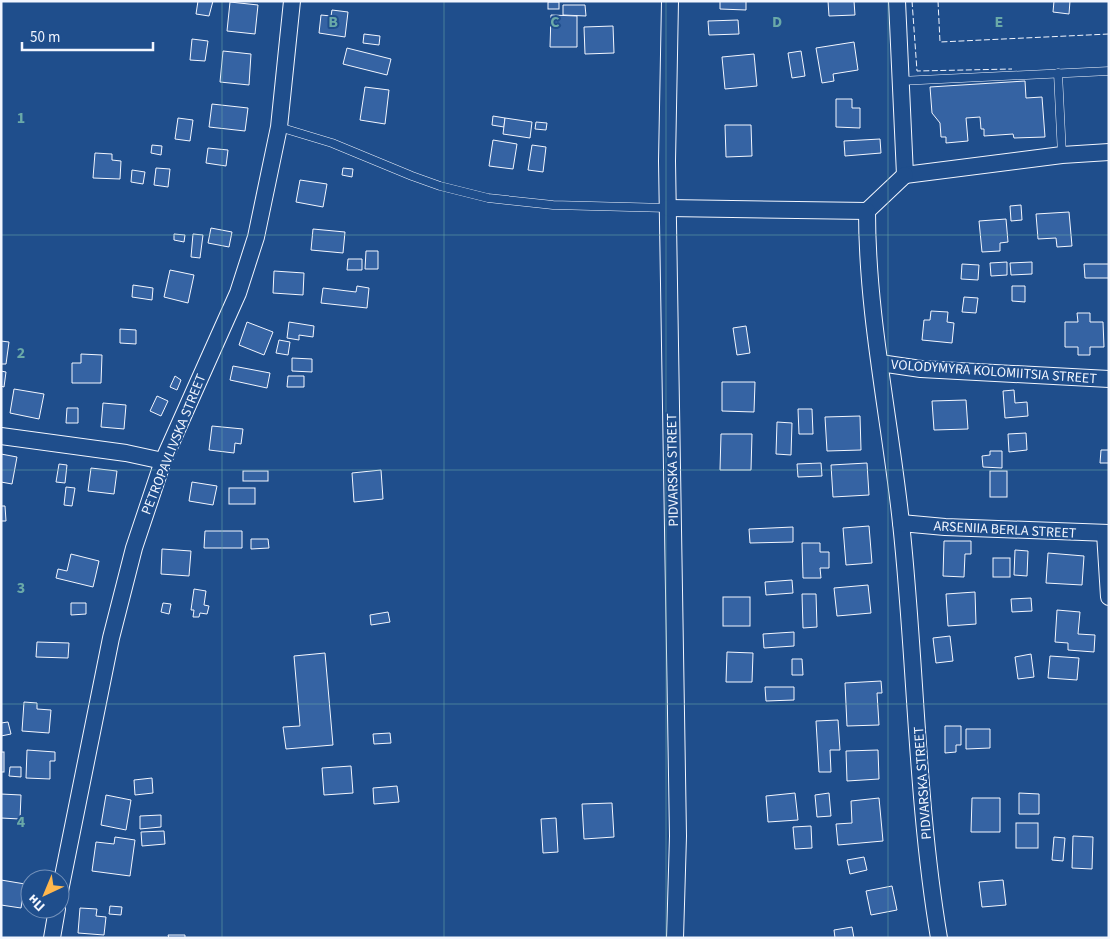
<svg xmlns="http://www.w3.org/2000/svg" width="1110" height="939" viewBox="0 0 1110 939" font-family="'Source Sans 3',sans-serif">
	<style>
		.building { fill: #3563a3; stroke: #f2f6ff }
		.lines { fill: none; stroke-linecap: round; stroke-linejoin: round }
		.lane-casing { stroke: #f2f6ff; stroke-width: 9 }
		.street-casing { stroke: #f2f6ff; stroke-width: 18 }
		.lane { stroke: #1f4e8c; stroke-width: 8 }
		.street { stroke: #1f4e8c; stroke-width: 16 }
		.fence { stroke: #f2f6ff; stroke-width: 1; stroke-dasharray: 6 2.5; stroke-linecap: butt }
		.grid { fill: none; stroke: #6aa9a8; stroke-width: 1; stroke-opacity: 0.55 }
		.labels { text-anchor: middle; stroke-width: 4; stroke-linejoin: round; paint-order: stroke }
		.street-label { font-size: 14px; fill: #f2f6ff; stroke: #1f4e8c }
		.grid-label { font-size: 16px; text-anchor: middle; font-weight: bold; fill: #6aa9a8; stroke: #1f4e8c; stroke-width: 4; stroke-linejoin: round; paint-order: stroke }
	</style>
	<rect width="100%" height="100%" fill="#1f4e8c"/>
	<!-- building -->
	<g class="building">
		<polygon points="198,1 213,1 209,16 196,14"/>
		<polygon points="720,1 746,1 746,10 720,9"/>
		<polygon points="828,1 854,1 855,15 829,16"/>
		<polygon points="1054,1 1070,1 1069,14 1053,12"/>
		<polygon points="230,2 258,5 255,34 227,31"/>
		<rect x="548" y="2" width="11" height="7"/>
		<polygon points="563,5 585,5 586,16 563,15"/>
		<polygon points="332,10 348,12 345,37 319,33 321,15 331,16"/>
		<polygon points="551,15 577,16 577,47 550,47"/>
		<polygon points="738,20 739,34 709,35 708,21"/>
		<polygon points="613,26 614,53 585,54 584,27"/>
		<polygon points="364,34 380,36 379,45 363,43"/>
		<polygon points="192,39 208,41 205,61 190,60"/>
		<polygon points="854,42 858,70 833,74 834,81 822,83 816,48"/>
		<polygon points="347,48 391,59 387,75 343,64"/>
		<polygon points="223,51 251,54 249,85 220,82"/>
		<polygon points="801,51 805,76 792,78 788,53"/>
		<polygon points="754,54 757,86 725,89 722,57"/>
		<polygon points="1025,81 1026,98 1042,97 1045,137 1014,138 1013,134 984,136 984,129 981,129 980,117 966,118 968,141 946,143 946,137 941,137 940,123 932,113 930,87"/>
		<polygon points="365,87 389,90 385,124 360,120"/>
		<polygon points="836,99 852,99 852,108 860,108 860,128 836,127"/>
		<polygon points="212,104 248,108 245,131 209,127"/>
		<polygon points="493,116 505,118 504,127 492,125"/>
		<polygon points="178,118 193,120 190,141 175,139"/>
		<polygon points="505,118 532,122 530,138 503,134"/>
		<polygon points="536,122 547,123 546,130 535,129"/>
		<polygon points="725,125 751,125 752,156 726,157"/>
		<polygon points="880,139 881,153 845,156 844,141"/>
		<polygon points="493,140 517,144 513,169 489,166"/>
		<polygon points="152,145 162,146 161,155 151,153"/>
		<polygon points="532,145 546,147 543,172 528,170"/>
		<polygon points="208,148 228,150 226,166 206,163"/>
		<polygon points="95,153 112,154 112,160 121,161 120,179 93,178"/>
		<polygon points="156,168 170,169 168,187 154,185"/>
		<polygon points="343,168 353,169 352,177 342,175"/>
		<polygon points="132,170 145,172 143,184 131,182"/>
		<polygon points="300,180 327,184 323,207 296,202"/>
		<polygon points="1021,205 1022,220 1011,221 1010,206"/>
		<polygon points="1069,212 1072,246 1057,247 1056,238 1038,239 1036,214"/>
		<polygon points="1006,219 1008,242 1000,243 1000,251 982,252 979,221"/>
		<polygon points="211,228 232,232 229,247 208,243"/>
		<polygon points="313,229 345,232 343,253 311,250"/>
		<polygon points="174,234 185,235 184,242 174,240"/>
		<polygon points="193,234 203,235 200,258 191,257"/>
		<polygon points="366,251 378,251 378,269 365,269"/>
		<polygon points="348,259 362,259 362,270 347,270"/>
		<polygon points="1007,262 1007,275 991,276 990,263"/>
		<polygon points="1032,262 1032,274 1011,275 1010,263"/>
		<polygon points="962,264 979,265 978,280 961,279"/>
		<polygon points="1084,264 1109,264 1109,278 1085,278"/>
		<polygon points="170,270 194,275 188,303 164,297"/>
		<polygon points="274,271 304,273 303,295 273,293"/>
		<polygon points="133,285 153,288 152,300 132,297"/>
		<polygon points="357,286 369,288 367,308 321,303 323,288 356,292"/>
		<polygon points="1012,286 1025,286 1025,302 1012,301"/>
		<polygon points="964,297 978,298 976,313 962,312"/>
		<polygon points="931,311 948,312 947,322 954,323 952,343 922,340 924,320 930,320"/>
		<polygon points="1077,313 1090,313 1090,322 1103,322 1104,347 1090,347 1090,355 1078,355 1078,347 1065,347 1065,322 1078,322"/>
		<polygon points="247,322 273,332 264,355 239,345"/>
		<polygon points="289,322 314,326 313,337 299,335 299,340 287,338"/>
		<polygon points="746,326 750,353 737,355 733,328"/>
		<polygon points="120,329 136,330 136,344 120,343"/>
		<polygon points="279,340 290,342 288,355 276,353"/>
		<polygon points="1,341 9,342 6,364 1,364"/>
		<polygon points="81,354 102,355 101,383 72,383 72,363 81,363"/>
		<polygon points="292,358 312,359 312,372 292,371"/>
		<polygon points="233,366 270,373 267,388 230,380"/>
		<polygon points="1,371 6,372 4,387 1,386"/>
		<polygon points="175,376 181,380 177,390 170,387"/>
		<polygon points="288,376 304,376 304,387 287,387"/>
		<polygon points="722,382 755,382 754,412 722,411"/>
		<polygon points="14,389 44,394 39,419 10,413"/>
		<polygon points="1014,390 1015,403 1027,402 1028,416 1005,418 1003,391"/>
		<polygon points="157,396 168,401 161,416 150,411"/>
		<polygon points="966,400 968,429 934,430 932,401"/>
		<polygon points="103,403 126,405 124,429 101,427"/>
		<polygon points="67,408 78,408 78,423 66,423"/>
		<polygon points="798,409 812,409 813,434 799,434"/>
		<polygon points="860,416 861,450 827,451 825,417"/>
		<polygon points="777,422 792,423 791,455 776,454"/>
		<polygon points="212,426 243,429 241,444 235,443 234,453 209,450"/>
		<polygon points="1026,433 1027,450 1009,452 1008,434"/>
		<polygon points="721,434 752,434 751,470 720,470"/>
		<polygon points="1101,450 1109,450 1109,463 1100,463"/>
		<polygon points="990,451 1002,451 1002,468 983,467 982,456 990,455"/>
		<polygon points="1,454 17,457 12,484 1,482"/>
		<polygon points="821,463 822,476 798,477 797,464"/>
		<polygon points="867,463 869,495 833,497 831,465"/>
		<polygon points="59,464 67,465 65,483 56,482"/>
		<polygon points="91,468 117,471 114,494 88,491"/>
		<polygon points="381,470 383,499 354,502 352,473"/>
		<rect x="243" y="471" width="25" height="10"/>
		<rect x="990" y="471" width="17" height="26"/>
		<polygon points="192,482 217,486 213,505 189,501"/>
		<polygon points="66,487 75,488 72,506 64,505"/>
		<rect x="229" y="488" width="26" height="16"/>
		<polygon points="1,506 5,506 6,521 1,521"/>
		<polygon points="869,526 872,563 846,565 843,528"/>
		<polygon points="793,527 793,542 750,543 749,529"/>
		<polygon points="205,531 242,531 242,548 204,548"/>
		<polygon points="251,539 268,539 269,548 251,549"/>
		<polygon points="944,541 971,541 971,554 965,554 964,577 943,576"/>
		<polygon points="802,543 820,543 820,552 829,552 829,568 820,568 821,578 803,578"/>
		<polygon points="162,549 191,551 189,576 161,574"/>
		<polygon points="1015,550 1028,551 1027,576 1014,575"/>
		<polygon points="1048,553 1084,556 1082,585 1046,583"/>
		<polygon points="71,554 99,561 93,587 56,578 58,569 67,571"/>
		<rect x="993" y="558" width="17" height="19"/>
		<polygon points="792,580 793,593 766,595 765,582"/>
		<polygon points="868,585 871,613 837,616 834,588"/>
		<polygon points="194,589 206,591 204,605 209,606 207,614 200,613 199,617 193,617 194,610 191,610"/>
		<polygon points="975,592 976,624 948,626 946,594"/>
		<polygon points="802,594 816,594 817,627 803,628"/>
		<rect x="723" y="597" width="27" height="29"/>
		<polygon points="1031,598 1032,611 1012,612 1011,599"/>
		<polygon points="71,603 86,603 86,614 71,615"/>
		<polygon points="163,603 171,604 169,614 161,612"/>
		<polygon points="1057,610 1080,612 1078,634 1095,635 1094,652 1068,650 1068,643 1055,642"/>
		<polygon points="388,612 390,622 371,625 370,615"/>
		<polygon points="794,632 794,646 764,648 763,634"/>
		<polygon points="950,636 953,661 936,663 933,638"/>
		<polygon points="37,642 69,643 68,658 36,657"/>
		<polygon points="727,652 753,653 752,682 726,682"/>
		<polygon points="325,653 333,745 286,749 283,727 300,726 294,656"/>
		<polygon points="1031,654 1034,677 1018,679 1015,657"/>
		<polygon points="1050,656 1079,658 1077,680 1048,678"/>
		<polygon points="792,659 802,659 803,675 792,675"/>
		<polygon points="881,681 882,693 877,693 879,725 847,726 845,683"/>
		<polygon points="765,687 794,687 794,700 766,701"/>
		<polygon points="24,702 37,703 37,709 51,710 49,733 22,731"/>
		<polygon points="838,720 840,750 830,750 831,772 819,772 816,721"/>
		<polygon points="8,722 11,734 1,736 1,723"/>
		<polygon points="945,726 961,726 961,745 956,745 956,752 945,753"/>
		<polygon points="966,729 990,729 990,748 966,749"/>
		<polygon points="390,733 391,743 374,744 373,734"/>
		<polygon points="27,750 55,752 55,761 50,761 50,779 26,778"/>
		<polygon points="878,750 879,779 847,781 846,751"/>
		<rect x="1" y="752" width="3" height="20"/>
		<polygon points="351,766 353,793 324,795 322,768"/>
		<polygon points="10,767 21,767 21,777 9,776"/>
		<polygon points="152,778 153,793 135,795 134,780"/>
		<polygon points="397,786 399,802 374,804 373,788"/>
		<polygon points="795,793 798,820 768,822 766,796"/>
		<polygon points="829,793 831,816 817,817 815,795"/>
		<polygon points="1019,793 1039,794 1039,814 1019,814"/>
		<polygon points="1,794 21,795 20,819 1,818"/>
		<polygon points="106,795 131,800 126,830 101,825"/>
		<polygon points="879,798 883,841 838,845 836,824 852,823 851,801"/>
		<polygon points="972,798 1000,798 1000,832 971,832"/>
		<polygon points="612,803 614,837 584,839 582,804"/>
		<polygon points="161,815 161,827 140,829 140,816"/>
		<polygon points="556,818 558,852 543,853 541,819"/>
		<rect x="1016" y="823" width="22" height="25"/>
		<polygon points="811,826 812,848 795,849 793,827"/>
		<polygon points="164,831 165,844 142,846 141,832"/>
		<polygon points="1073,836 1093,837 1092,869 1072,868"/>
		<polygon points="115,837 135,840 130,876 92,871 96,842 114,844"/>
		<polygon points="1054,837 1065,838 1063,861 1052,860"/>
		<polygon points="864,857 867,870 850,874 847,860"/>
		<polygon points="1,880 25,884 21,908 1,905"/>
		<polygon points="1003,880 1006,905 982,907 979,882"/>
		<polygon points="892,886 897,910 871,915 866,891"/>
		<polygon points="110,906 122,907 121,915 109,914"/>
		<polygon points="80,908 97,909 96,916 106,917 104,935 78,933"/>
		<polygon points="852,927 854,938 835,938 834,930"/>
		<polygon points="168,935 185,935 185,938 169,938"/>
	</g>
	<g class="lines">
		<!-- lane casing -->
		<g class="lane-casing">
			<g id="lane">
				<polyline points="1058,73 1062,155"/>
				<polyline points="900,81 1109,71"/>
				<polyline points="279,127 332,143 412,176 440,186 488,198 553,205 668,208"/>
			</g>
		</g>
		<!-- street casing -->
		<g class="street-casing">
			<g id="street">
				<polyline points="670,1 667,161 678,836 675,938"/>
				<polyline points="897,1 905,175"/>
				<polyline points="905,175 1062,155 1109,152"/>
				<polyline points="668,208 867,211 905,175"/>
				<path d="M867 211C867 316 890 419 901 523 916 661 916 801 939 938"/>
				<polyline points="880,363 921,369 1109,379"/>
				<polyline points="1,436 126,453 163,461"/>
				<polyline points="901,523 945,527 1109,533"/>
				<polyline points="1105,533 1109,597"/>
				<polyline points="60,891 111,638 134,548 163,461 238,293 256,237 279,127 292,1"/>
				<polyline points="52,938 57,909"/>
			</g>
		</g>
		<!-- lane -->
		<use href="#lane" class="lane"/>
		<!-- street -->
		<use href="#street" class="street"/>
		<!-- fence -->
		<g class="fence">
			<polyline points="912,1 917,71 1012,69"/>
			<polyline points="938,1 940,42 1109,34"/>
		</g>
	</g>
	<!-- grid -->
	<path class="grid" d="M222 1V938M444 1V938M666 1V938M888 1V938M1 235H1109M1 470H1109M1 704H1109"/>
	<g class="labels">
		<!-- street labels -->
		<g class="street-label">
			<text transform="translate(994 371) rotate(4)" y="5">VOLODYMYRA KOLOMIITSIA STREET</text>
			<text transform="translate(173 444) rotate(-68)" y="5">PETROPAVLIVSKA STREET</text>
			<text transform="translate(672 470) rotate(-91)" y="5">PIDVARSKA STREET</text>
			<text transform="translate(1005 529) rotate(3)" y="5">ARSENIIA BERLA STREET</text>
			<text transform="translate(922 783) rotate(-94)" y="5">PIDVARSKA STREET</text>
		</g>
	</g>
	<g class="grid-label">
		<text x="333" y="27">B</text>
		<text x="555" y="27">C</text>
		<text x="777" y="27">D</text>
		<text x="999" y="27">E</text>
		<text x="21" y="123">1</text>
		<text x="21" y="358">2</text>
		<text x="21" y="593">3</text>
		<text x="21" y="827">4</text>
	</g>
	<!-- border -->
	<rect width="1110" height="939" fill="none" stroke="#f2f6ff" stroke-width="5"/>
	<!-- north arrow -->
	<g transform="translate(45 894) rotate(224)"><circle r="24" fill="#1f4e8c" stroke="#7391ba"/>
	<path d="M0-4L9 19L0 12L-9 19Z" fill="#ffb74d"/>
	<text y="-8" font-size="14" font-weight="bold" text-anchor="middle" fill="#f2f6ff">Пн</text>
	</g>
	<!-- scale -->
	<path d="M22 42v8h131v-8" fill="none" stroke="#f2f6ff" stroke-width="2.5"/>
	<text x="30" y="42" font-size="15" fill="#f2f6ff" stroke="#1f4e8c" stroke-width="4" paint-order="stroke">50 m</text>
</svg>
